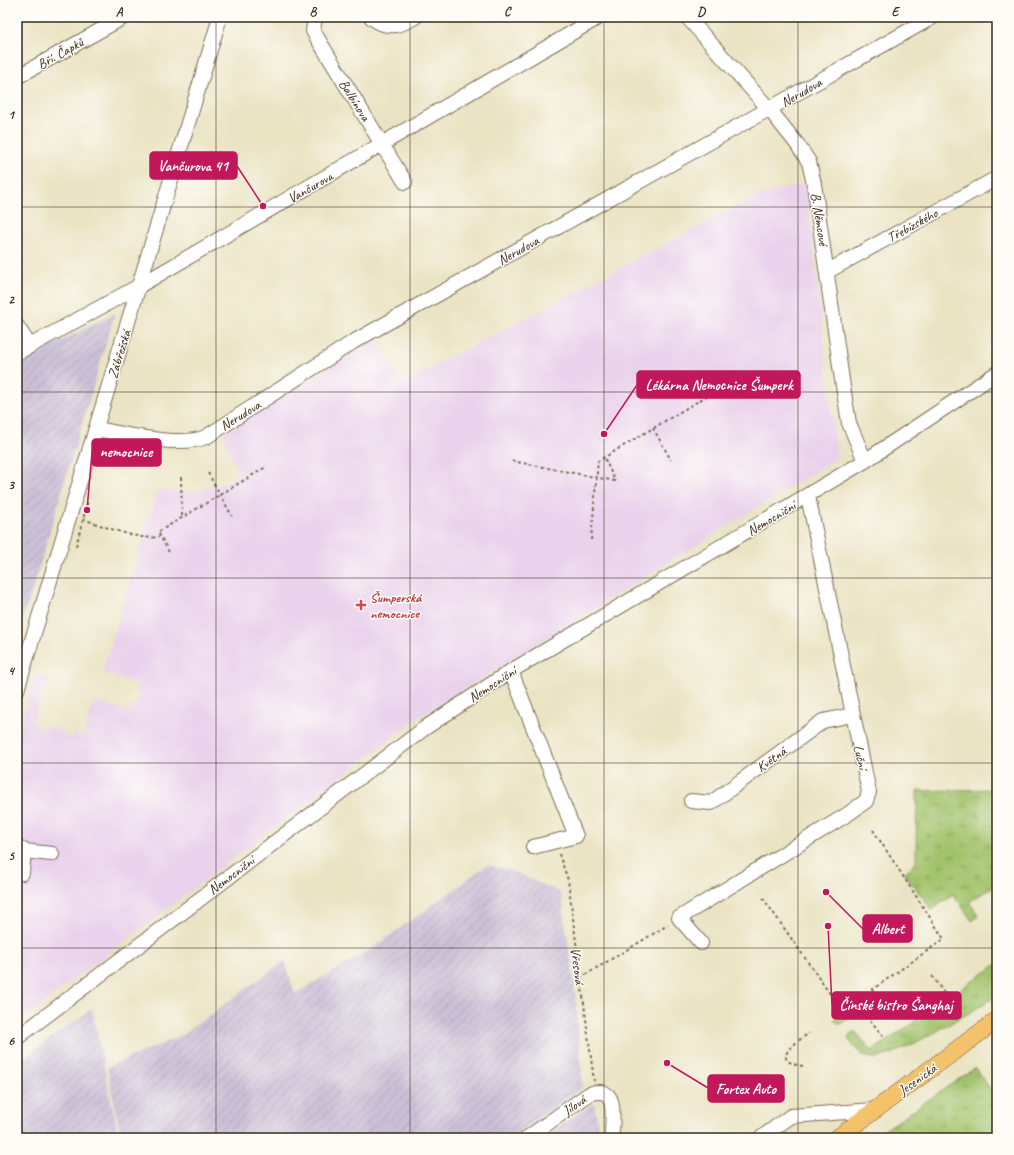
<svg xmlns="http://www.w3.org/2000/svg" width="1014" height="1155" viewBox="0 0 1014 1155" font-family="Caveat,sans-serif">
	<style>
		.built { fill: #ead1ec }
		.industrial { fill: url(#industrial-furrows) }
		.grass { fill: url(#grass-tufts); stroke: #6e7644 }
		.lines { fill: none; stroke-linecap: round; stroke-linejoin: round }
		.minor-casing { stroke: #796b58; stroke-width: 16 }
		.major-casing { stroke: #796b58; stroke-width: 18 }
		.path { stroke: #796b58; stroke-width: 2; stroke-dasharray: 3 3; stroke-linecap: butt }
		.minor { stroke: #fff; stroke-width: 14 }
		.major { stroke: #f3c26a; stroke-width: 17 }
		.grid { fill: none; stroke: #3b2a1e; stroke-width: 1; stroke-opacity: 0.55 }
		.health-dot { fill: #e0444e; stroke: #fdfcf7; stroke-width: 1.5 }
		.labels { text-anchor: middle; stroke-width: 3; stroke-linejoin: round; paint-order: stroke }
		.street-label { font-size: 14px; fill: #3b2a1e; stroke: #fdfcf7 }
		.health-label { font-size: 14px; font-weight: bold; fill: #be3a42; stroke: #fdfcf7; text-anchor: start }
		.leader { fill: none; stroke: #c2185b; stroke-width: 1.5 }
		.callout-dot { fill: #c2185b; stroke: #fdfcf7; stroke-width: 1.5 }
		.callout { fill: #c2185b; stroke: #c2185b; stroke-width: 1.5 }
		.callout-label { font-size: 15px; text-anchor: middle; font-weight: bold; fill: #fff }
		.neatline { fill: none; stroke: #3b2a1e; stroke-width: 1.5 }
		.grid-label { font-size: 13px; text-anchor: middle; font-weight: bold; fill: #3b2a1e }
	</style>
	<defs>
		<pattern id="industrial-furrows" width="10" height="10" patternUnits="userSpaceOnUse"><rect width="10" height="10" fill="#cabfd6"/><path d="M-1 1l2-2M0 10L10 0M9 11l2-2" fill="none" stroke="#aea4b7"/></pattern>
		<pattern id="grass-tufts" width="24" height="20" patternUnits="userSpaceOnUse"><rect width="24" height="20" fill="#a2c36b"/><path d="M3 7l-1-3M5 7V3M7 7l1-3M15 17l-1-3M17 17v-4M19 17l1-3" fill="none" stroke="#859f57"/></pattern>
	</defs>
	<rect width="100%" height="100%" fill="#fdfcf7"/>
	<filter id="ink" filterUnits="userSpaceOnUse"><feTurbulence type="fractalNoise" baseFrequency=".025" numOctaves="2"/><feDisplacementMap in="SourceGraphic" scale="8" xChannelSelector="R" yChannelSelector="G"/><feConvolveMatrix kernelMatrix="1 2 1 2 8 2 1 2 1" color-interpolation-filters="sRGB"/></filter>
	<filter id="wash" filterUnits="userSpaceOnUse"><feTurbulence type="fractalNoise" baseFrequency=".012" numOctaves="4" result="noise"/><feDisplacementMap in="SourceGraphic" scale="16" xChannelSelector="R" yChannelSelector="G"/><feGaussianBlur stdDeviation="0.9" result="paint"/><feColorMatrix in="noise" values="0 0 0 0 0 0 0 0 0 0 0 0 0 0 0 0 0 1.4 0 .05"/><feComposite in="paint" operator="in"/></filter>
	<g filter="url(#wash)">
		<rect width="100%" height="100%" fill="#ebe4c4"/>
		<!-- built -->
		<polygon class="built" points="806,183 837,458 419,717 18,1022 17,738 35,675 46,678 49,680 48,682 45,681 33,722 36,723 35,726 46,729 47,725 64,731 63,734 73,738 75,734 83,736 94,701 130,712 133,703 137,704 140,694 135,692 138,684 102,673 158,490 190,492 218,485 239,475 223,433 376,339 402,383 755,197"/>
		<!-- industrial -->
		<g class="industrial">
			<polygon points="115,313 36,578 17,637 17,364"/>
			<polygon points="487,865 518,873 561,893 574,982 583,1087 510,1138 121,1138 107,1067 182,1035 285,961 295,994 376,946"/>
			<polygon points="92,1009 119,1138 17,1138 17,1062"/>
			<polygon points="594,1102 600,1138 543,1138"/>
		</g>
		<!-- grass -->
		<g class="grass">
			<polygon points="994,789 997,891 994,886 969,902 979,916 972,921 953,894 932,910 904,873 916,863 917,791"/>
			<path d="M997 964V996C975 1009 895 1059 874 1058 861 1058 855 1047 848 1039L853 1032H856L872 1051Z"/>
			<polygon points="854,1006 859,1012 840,1024 834,1020"/>
			<polygon points="975,1068 997,1098 997,1138 873,1138"/>
		</g>
	</g>
	<g filter="url(#ink)">
		<g class="lines">
			<!-- minor casing -->
			<g class="minor-casing">
				<g id="minor">
					<polyline points="315,17 313,31 405,182"/>
					<path d="M371 17C387 30 400 26 415 17"/>
					<polyline points="687,17 770,110 797,144 809,162 814,184 842,380 849,423 865,461"/>
					<polyline points="17,77 124,17"/>
					<polyline points="828,271 997,178"/>
					<polyline points="17,326 30,346"/>
					<polyline points="17,353 139,286 599,17"/>
					<path d="M96 429C125 434 180 448 206 437L353 342 933 17"/>
					<polyline points="511,671 576,836 533,847"/>
					<polyline points="17,690 220,17"/>
					<polyline points="691,801 711,803 823,721 852,715"/>
					<polyline points="17,846 24,851 52,854"/>
					<polyline points="22,873 24,851"/>
					<polyline points="701,943 679,918 848,814 866,801 869,792 808,496"/>
					<polyline points="17,1038 425,728 511,671 865,461 997,373"/>
					<path d="M527 1138 589 1094C621 1083 611 1121 612 1138"/>
					<polyline points="761,1138 791,1116 874,1110"/>
				</g>
			</g>
			<!-- major casing -->
			<g class="major-casing">
				<polyline id="major" points="837,1138 997,1020"/>
			</g>
			<!-- path -->
			<g class="path">
				<polyline points="653,428 671,460"/>
				<polyline points="102,456 111,449 116,447"/>
				<polyline points="512,461 615,481 604,457"/>
				<polyline points="208,473 232,516"/>
				<polyline points="181,477 182,516"/>
				<path d="M83 519C101 525 144 543 160 536"/>
				<polyline points="591,540 598,461 722,387"/>
				<polyline points="76,546 88,501"/>
				<polyline points="169,552 158,532 266,467"/>
				<polyline points="559,854 568,880 594,1081"/>
				<polyline points="763,898 842,1011 944,939 873,830"/>
				<polyline points="932,976 944,993"/>
				<polyline points="580,978 668,925"/>
				<polyline points="854,999 862,1009"/>
				<polyline points="870,1020 883,1036"/>
				<path d="M803 1066C768 1061 795 1043 809 1033"/>
			</g>
			<!-- minor -->
			<use href="#minor" class="minor"/>
			<!-- major -->
			<use href="#major" class="major"/>
		</g>
	</g>
	<!-- grid -->
	<path class="grid" d="M216 17V1138M410 17V1138M604 17V1138M798 17V1138M17 207H997M17 392H997M17 578H997M17 763H997M17 948H997"/>
	<!-- markers -->
	<path class="health-dot" d="M359 599h4v4h4v4h-4v4h-4v-4h-4v-4h4z"/>
	<g class="labels">
		<!-- street labels -->
		<g class="street-label">
			<text transform="translate(60 53) rotate(-29)" y="5">Bří. Čapků</text>
			<text transform="translate(801 92) rotate(-30)" y="5">Nerudova</text>
			<text transform="translate(355 100) rotate(58)" y="5">Balbínova</text>
			<text transform="translate(310 187) rotate(-30)" y="5">Vančurova</text>
			<text transform="translate(820 219) rotate(81)" y="5">B. Němcové</text>
			<text transform="translate(912 225) rotate(-29)" y="5">Třebízského</text>
			<text transform="translate(518 250) rotate(-29)" y="5">Nerudova</text>
			<text transform="translate(119 354) rotate(-73)" y="5">Zábřežská</text>
			<text transform="translate(240 415) rotate(-32)" y="5">Nerudova</text>
			<text transform="translate(771 518) rotate(-31)" y="5">Nemocniční</text>
			<text transform="translate(492 684) rotate(-33)" y="5">Nemocniční</text>
			<text transform="translate(861 757) rotate(77)" y="5">Luční</text>
			<text transform="translate(771 759) rotate(-36)" y="5">Květná</text>
			<text transform="translate(231 875) rotate(-37)" y="5">Nemocniční</text>
			<text transform="translate(578 966) rotate(83)" y="5">Vřesová</text>
			<text transform="translate(917 1079) rotate(-36)" y="5">Jesenická</text>
			<text transform="translate(574 1105) rotate(-35)" y="5">Jílová</text>
		</g>
		<!-- health labels -->
		<g class="health-label">
			<text x="370" y="602">Šumperská<tspan x="370" dy="16">nemocnice</tspan></text>
		</g>
	</g>
	<!-- callouts -->
	<path class="leader" d="M263 206L237 166M604 434L637 385M87 510L92 452M826 892L863 929M828 926L832 1005M667 1063L708 1088"/>
	<g class="callout-dot">
		<circle cx="263" cy="206" r="4"/>
		<circle cx="604" cy="434" r="4"/>
		<circle cx="87" cy="510" r="4"/>
		<circle cx="826" cy="892" r="4"/>
		<circle cx="828" cy="926" r="4"/>
		<circle cx="667" cy="1063" r="4"/>
	</g>
	<g class="callout">
		<rect x="150" y="152" width="87" height="27" rx="4"/>
		<rect x="637" y="371" width="163" height="27" rx="4"/>
		<rect x="92" y="439" width="69" height="27" rx="4"/>
		<rect x="863" y="915" width="49" height="27" rx="4"/>
		<rect x="832" y="992" width="129" height="27" rx="4"/>
		<rect x="708" y="1075" width="76" height="27" rx="4"/>
	</g>
	<g class="callout-label">
		<text x="193" y="171">Vančurova 41</text>
		<text x="719" y="390">Lékárna Nemocnice Šumperk</text>
		<text x="126" y="457">nemocnice</text>
		<text x="888" y="934">Albert</text>
		<text x="896" y="1010">Čínské bistro Šanghaj</text>
		<text x="746" y="1094">Fortex Auto</text>
	</g>
	<!-- margin -->
	<rect width="1014" height="1155" fill="none" stroke="#fdfcf7" stroke-width="44"/>
	<rect x="22" y="22" width="970" height="1111" class="neatline"/>
	<g class="grid-label">
		<text x="119" y="16">A</text>
		<text x="313" y="16">B</text>
		<text x="507" y="16">C</text>
		<text x="701" y="16">D</text>
		<text x="895" y="16">E</text>
		<text x="11" y="119">1</text>
		<text x="11" y="304">2</text>
		<text x="11" y="489">3</text>
		<text x="11" y="675">4</text>
		<text x="11" y="860">5</text>
		<text x="11" y="1045">6</text>
	</g>
</svg>
